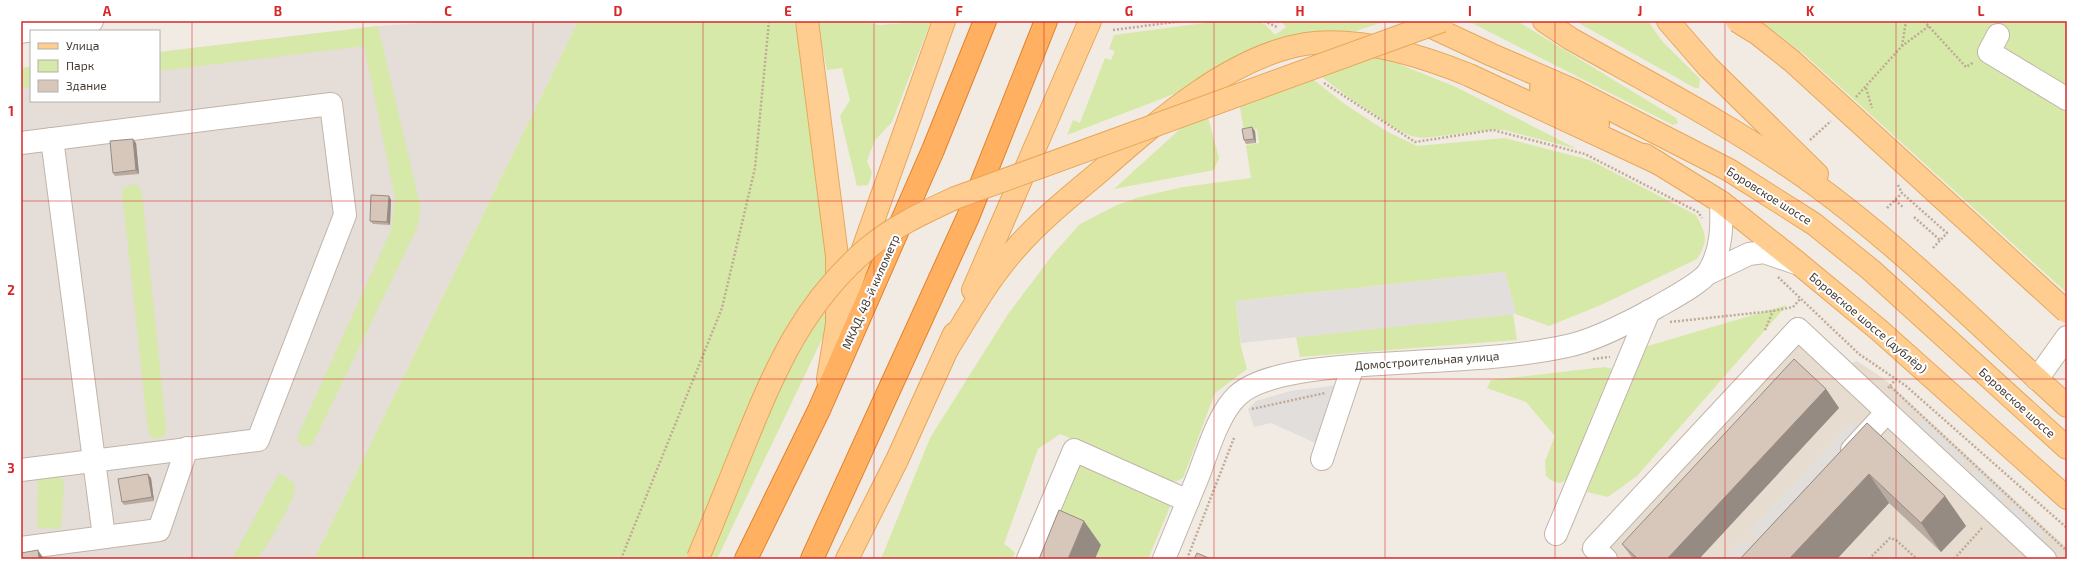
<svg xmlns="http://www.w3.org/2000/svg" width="2088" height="580" viewBox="0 0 2088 580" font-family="'Exo 2',sans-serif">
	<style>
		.residential { fill: #e6dcd0 }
		.industrial { fill: #e4ddd8 }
		.green { fill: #d6e9a9 }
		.parking { fill: #e2dedc }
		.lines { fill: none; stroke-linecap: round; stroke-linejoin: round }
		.minor-casing { stroke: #c1b4a8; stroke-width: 24 }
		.major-casing { stroke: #e7a75b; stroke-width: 24 }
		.highway-casing { stroke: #e2822c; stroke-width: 24 }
		.path { stroke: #c0aa96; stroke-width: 2.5; stroke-dasharray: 2 2; stroke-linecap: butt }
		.minor { stroke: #fff; stroke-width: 22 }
		.major { stroke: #ffcd8f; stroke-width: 22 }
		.highway { stroke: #ffb161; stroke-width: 22 }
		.major-bridge-casing { stroke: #e7a75b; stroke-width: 24; stroke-linecap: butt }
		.major-bridge { stroke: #ffcd8f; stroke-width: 22 }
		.wall { fill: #b9aba1 }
		.shaded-wall { fill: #968b83 }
		.building { fill: #d7c7bb; stroke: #968b83 }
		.grid { fill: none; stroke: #d62828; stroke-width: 1; stroke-opacity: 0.55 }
		.labels { text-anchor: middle; stroke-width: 4; stroke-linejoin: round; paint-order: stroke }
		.street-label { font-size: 12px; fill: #443a33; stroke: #fff }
		.neatline { fill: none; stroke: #d62828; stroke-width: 1.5 }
		.grid-label { font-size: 13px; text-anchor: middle; font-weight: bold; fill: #d62828 }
	</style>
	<rect width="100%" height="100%" fill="#f2ebe3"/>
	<!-- residential -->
	<polygon class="residential" points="1795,316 1848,365 1857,361 1884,379 2067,548 2067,559 1590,559 1580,550"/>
	<!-- industrial -->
	<polygon class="industrial" points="453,21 578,21 314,559 21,559 21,68 31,67 31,101 159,101 159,52 378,26"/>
	<!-- green -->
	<g class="green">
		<polygon points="578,21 794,21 839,199 833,298 824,335 717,559 314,559"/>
		<polygon points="817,21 862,21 879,25 931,21 892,122 875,140 867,161 872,173 868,185 857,186 840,116 850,100 842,68 827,70"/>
		<polygon points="1219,21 1257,21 1266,25 1275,35 1286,27 1281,21 1386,21 1356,31 1322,33 1208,81 1067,135 1073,120 1080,123 1105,58 1111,60 1115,51 1109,49 1114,35"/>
		<polygon points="1474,21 1517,21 1676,118 1678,123 1673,125 1470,22"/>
		<polygon points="1575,21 1648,21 1662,41 1700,79 1699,88 1695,88"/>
		<polygon points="1761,21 2067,21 2067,293 1805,55"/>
		<polygon points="378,26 421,209 417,228 313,443 309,446 303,447 297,440 298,435 391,230 395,198 364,46 159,71 159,52"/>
		<polygon points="1374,54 1456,87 1577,149 1504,130 1492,130 1423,138 1411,136 1398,130 1348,97 1318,74"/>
		<polygon points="31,67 31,87 21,88 21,68"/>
		<path d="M1310 77 1346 105 1386 131 1417 146 1505 138 1590 160 1696 215C1706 233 1709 241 1697 259L1601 305 1549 326 1516 314 1505 272 1236 301 1241 347 1247 369 1215 393 1183 478 1177 481H1170L1060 434 1038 449 1004 544 1010 548 1015 553 1012 559H881L930 438 1008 314 1054 253 1080 224 1117 205 1140 197 1183 187 1251 178 1246 145 1259 143 1257 129 1244 131 1239 102Z"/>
		<polygon points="1207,114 1219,158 1214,170 1114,189 1190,120"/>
		<path d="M134 184 139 187 142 192 166 427C167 441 151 443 148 430L122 193 125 187Z"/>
		<polygon points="1787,305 1637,476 1608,497 1587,492 1641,348"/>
		<polygon points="1513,314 1517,340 1300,357 1296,337"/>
		<polygon points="1605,367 1612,369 1592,416 1589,438 1568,479 1560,483 1552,481 1546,476 1545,461 1555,436 1526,402 1487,388 1491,380"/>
		<polygon points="1074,450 1175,495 1148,559 1095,559 1101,545 1048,510"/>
		<path d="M279 473C284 476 293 479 295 486 297 498 266 546 258 559H232Z"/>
		<polygon points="44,476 59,477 64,482 61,527 58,529 40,528 37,525 38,479"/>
	</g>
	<!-- parking -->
	<g class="parking">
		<polygon points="1505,272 1516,314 1241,343 1236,301"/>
		<polygon points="1348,384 1322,446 1271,423 1254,427 1248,409 1256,401 1290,391"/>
		<polygon points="1922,419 1967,460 1958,469 1914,428"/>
		<polygon points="1851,423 1859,431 1757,540 1749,532"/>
		<polygon points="1975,469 2005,496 1997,505 1967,477"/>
		<polygon points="2013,504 2046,534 2037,543 2004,513"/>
		<polygon points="1743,539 1751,546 1739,559 1724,559"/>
	</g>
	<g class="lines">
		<!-- minor casing -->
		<g class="minor-casing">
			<g id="minor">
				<polyline points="21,32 92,21"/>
				<polyline points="1998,35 1989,52 2067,99"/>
				<polyline points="52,139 104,537"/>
				<polyline points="21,143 331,104 345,215 258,440 21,470"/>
				<polyline points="1709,273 1749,254 1764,252 1796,263"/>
				<polyline points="2037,379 2067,337"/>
				<polyline points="1887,412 2045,559"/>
				<polyline points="1322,459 1353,366"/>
				<polyline points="1556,534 1649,311"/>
				<polyline points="21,548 159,530 187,448"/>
				<polyline points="1028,559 1074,450 1188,501"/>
				<path d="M1164 559C1175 532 1186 506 1197 479 1207 454 1218 413 1238 395 1270 366 1370 365 1414 362 1464 359 1517 357 1567 346 1593 341 1634 320 1657 307 1669 300 1703 282 1709 271 1722 250 1722 225 1721 202"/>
				<polyline points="1606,559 1594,548 1798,329 1887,412 1852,450"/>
			</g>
		</g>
		<!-- major casing -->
		<g class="major-casing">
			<g id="major">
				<polyline points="807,21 837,256 837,324 828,379"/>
				<polyline points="1419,21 1492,55 1573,90 1729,170 1814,224 1871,270 2067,448"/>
				<path d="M1544 21 1571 39C1653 85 1738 129 1814 184 1905 250 1984 331 2067 406"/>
				<polyline points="1668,21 1708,67 1817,174"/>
				<polyline points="1541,88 1598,124"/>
				<polyline points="1645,155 1721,202 1798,263 1879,330 2067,498"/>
				<polyline points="973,290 1090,21"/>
				<polyline points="842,308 944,21"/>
				<path d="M948 348C968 316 986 283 1011 254 1036 224 1067 199 1097 174 1154 124 1228 57 1305 44 1358 36 1420 55 1469 75L1658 163"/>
				<polyline points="847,559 897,460 954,334"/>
			</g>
		</g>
		<!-- highway casing -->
		<g class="highway-casing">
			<g id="highway">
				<polyline points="746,559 819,410 933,150 985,21"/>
				<polyline points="812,559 968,217 1046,21"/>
			</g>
		</g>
		<!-- path -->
		<g class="path">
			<polyline points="1264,21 1277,27"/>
			<polyline points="1924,21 1966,67 1974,62"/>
			<polyline points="1113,30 1182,21"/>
			<polyline points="1902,46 1906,21"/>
			<polyline points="1324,83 1415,142 1493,130 1585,154 1698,212 1702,218"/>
			<polyline points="1866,88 1872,108"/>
			<polyline points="1856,97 1902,46 1929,26"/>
			<polyline points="1810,140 1831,121"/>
			<polyline points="1898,185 1902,193"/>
			<polyline points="1895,200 1904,208"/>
			<polyline points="1887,208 1902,193 1947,233 1932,249"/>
			<polyline points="1914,217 1940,240"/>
			<polyline points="1778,277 1859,354 1906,386 2067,528"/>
			<polyline points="1670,322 1773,311 1793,307 1801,298"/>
			<polyline points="1765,330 1773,311"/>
			<polyline points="1593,359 1610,357"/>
			<polyline points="1890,386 1896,379"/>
			<polyline points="1888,388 1890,386 2067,551"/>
			<polyline points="1252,409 1325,393"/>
			<polyline points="621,559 722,308 755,168 769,21"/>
			<polyline points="1187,559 1234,438"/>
			<polyline points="1869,559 1890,538 1896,540 1917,559"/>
			<polyline points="1954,559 1982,528"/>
		</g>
		<!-- minor -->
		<use href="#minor" class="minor"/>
		<!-- major -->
		<use href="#major" class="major"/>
		<!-- highway -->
		<use href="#highway" class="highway"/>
		<!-- major-bridge casing -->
		<g class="major-bridge-casing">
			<g id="major-bridge">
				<polyline points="1737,21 1758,34 1792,61 2067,312"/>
				<path d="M698 558C714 520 729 482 745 443 776 367 804 302 868 248 894 226 925 212 955 198L1442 21"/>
			</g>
		</g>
		<!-- major-bridge -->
		<use href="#major-bridge" class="major-bridge"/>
	</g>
	<!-- wall -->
	<g class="wall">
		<polygon points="1255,131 1256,143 1246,144 1244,140"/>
		<polygon points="136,143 139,174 115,176 113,173"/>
		<polygon points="389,196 391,200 390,225 373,224 370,221"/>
		<polygon points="1826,389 1839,408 1699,559 1633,559 1622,544"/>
		<polygon points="1867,423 1945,496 1966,526 1941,552 1889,503 1837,559 1740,559"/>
		<polygon points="151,478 154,501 124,505 122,502"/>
	</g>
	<!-- shaded-wall -->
	<g class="shaded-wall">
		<polygon points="1252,127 1255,131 1256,143 1254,139"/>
		<polygon points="133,139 136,143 139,174 136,170"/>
		<polygon points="389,196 391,200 390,225 387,222"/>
		<polygon points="1826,389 1839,408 1699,559 1667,559"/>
		<polygon points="148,474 151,478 154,501 152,497"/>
		<polygon points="1869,474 1889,503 1837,559 1789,559"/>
		<polygon points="1945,496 1966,526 1941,552 1921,523"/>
		<polygon points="1084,521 1101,545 1095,559 1068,559"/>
		<polygon points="38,550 44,559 39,559"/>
	</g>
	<!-- building -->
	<g class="building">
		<polygon points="1252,127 1254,139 1244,140 1242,129"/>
		<polygon points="133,139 136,170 113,173 110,141"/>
		<polygon points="371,195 389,196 387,222 370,221"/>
		<polygon points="1794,359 1826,389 1667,559 1638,559 1622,544"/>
		<polygon points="1867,423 1945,496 1921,523 1869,474 1789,559 1740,559"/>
		<polygon points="148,474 152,497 122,502 118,479"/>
		<polygon points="1059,510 1084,521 1068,559 1039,559"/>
		<polygon points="38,550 39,559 21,559 21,553"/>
		<polygon points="1197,553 1211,559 1194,559"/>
	</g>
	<!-- grid -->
	<path class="grid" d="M192 21V559M363 21V559M533 21V559M703 21V559M874 21V559M1044 21V559M1214 21V559M1385 21V559M1555 21V559M1725 21V559M1896 21V559M21 201H2067M21 379H2067"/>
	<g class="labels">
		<!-- street labels -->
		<g class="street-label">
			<text transform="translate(1769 196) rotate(32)" y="4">Боровское шоссе</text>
			<text transform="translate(871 292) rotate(-66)" y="4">МКАД, 48-й километр</text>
			<text transform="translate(1868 323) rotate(40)" y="4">Боровское шоссе (дублёр)</text>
			<text transform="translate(1427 361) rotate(-4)" y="4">Домостроительная улица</text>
			<text transform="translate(2017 403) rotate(42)" y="4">Боровское шоссе</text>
		</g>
	</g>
	<!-- border -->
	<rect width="2088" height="580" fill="none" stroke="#ffffff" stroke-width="44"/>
	<!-- legend -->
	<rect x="30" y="30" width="130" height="72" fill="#ffffff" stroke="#b4b0ad"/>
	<rect x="38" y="43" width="20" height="6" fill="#ffcd8f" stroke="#b4b0ad"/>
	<text x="66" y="50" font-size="12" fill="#443a33">Улица</text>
	<rect x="38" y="60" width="20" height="12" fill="#d6e9a9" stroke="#b4b0ad"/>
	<text x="66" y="70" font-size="12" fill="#443a33">Парк</text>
	<rect x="38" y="80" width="20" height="12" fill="#d7c7bb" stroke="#b4b0ad"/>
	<text x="66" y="90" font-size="12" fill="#443a33">Здание</text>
	<rect x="22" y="22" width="2044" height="536" class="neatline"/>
	<g class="grid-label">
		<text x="107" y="16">A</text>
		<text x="278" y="16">B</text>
		<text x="448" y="16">C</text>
		<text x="618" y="16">D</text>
		<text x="788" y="16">E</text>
		<text x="959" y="16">F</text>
		<text x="1129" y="16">G</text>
		<text x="1300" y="16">H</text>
		<text x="1470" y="16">I</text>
		<text x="1640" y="16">J</text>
		<text x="1810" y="16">K</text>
		<text x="1981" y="16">L</text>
		<text x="11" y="116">1</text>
		<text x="11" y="295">2</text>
		<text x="11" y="473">3</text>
	</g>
</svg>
